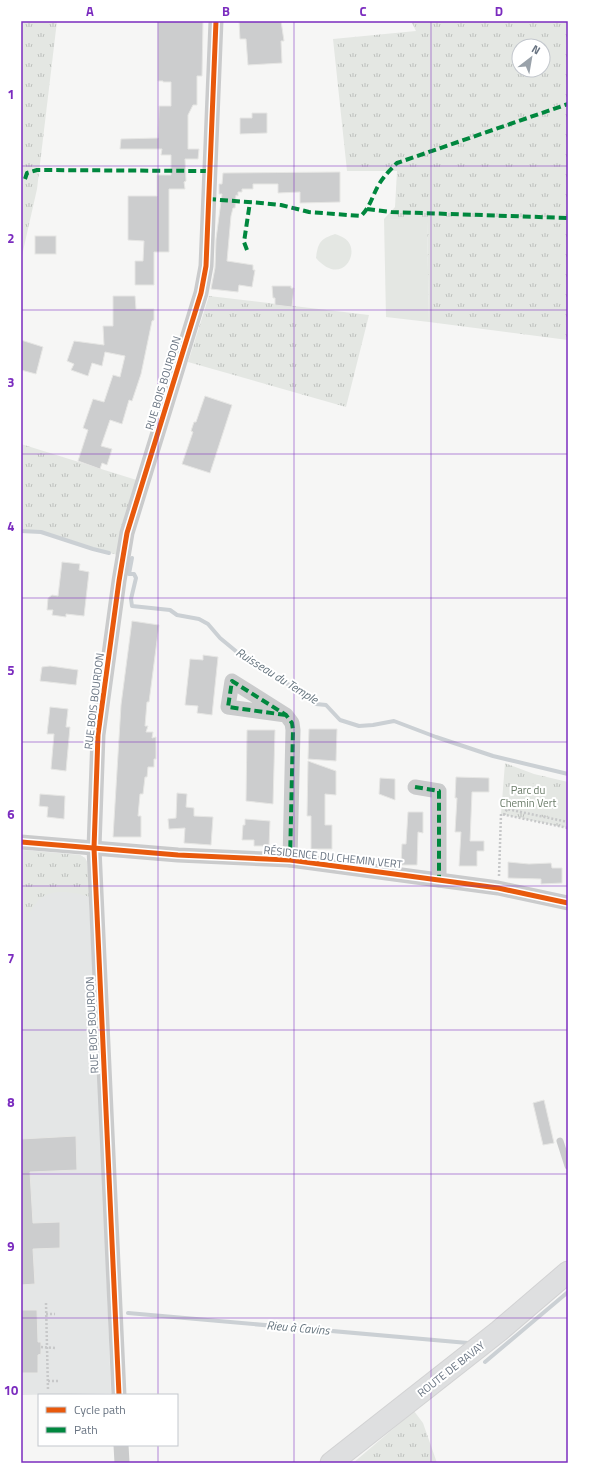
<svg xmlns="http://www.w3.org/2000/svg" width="589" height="1484" viewBox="0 0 589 1484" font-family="'Titillium Web',sans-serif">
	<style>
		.built { fill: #e4e6e6 }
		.grass { fill: url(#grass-tufts); fill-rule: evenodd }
		.pitch { fill: #e4e7e3 }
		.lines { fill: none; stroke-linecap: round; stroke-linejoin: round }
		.stream { stroke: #cbd0d4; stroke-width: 4 }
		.building { fill: #cccdce; stroke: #e6e6e4 }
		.secondary-casing { stroke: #d2d2d3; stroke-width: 23 }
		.path { stroke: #c7c8c9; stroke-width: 2.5; stroke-dasharray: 2 2; stroke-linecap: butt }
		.service { stroke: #cacbcc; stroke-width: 7 }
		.minor { stroke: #cacbcc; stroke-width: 15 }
		.secondary { stroke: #dedfe0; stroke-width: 21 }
		.quiet { stroke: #00873e; stroke-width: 4; stroke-dasharray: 8 4; stroke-linecap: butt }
		.cycleway-casing { stroke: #fff; stroke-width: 8 }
		.cycleway { stroke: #e8590c; stroke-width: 5 }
		.grid { fill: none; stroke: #7b2cbf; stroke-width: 1; stroke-opacity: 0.55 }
		.labels { text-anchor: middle; stroke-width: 4; stroke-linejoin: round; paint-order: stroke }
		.street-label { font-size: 11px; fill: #697482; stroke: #fff }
		.park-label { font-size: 11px; fill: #697a67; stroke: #fff }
		.water-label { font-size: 12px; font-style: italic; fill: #65747e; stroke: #fff }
		.neatline { fill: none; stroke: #7b2cbf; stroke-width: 1.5 }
		.grid-label { font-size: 13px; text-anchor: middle; font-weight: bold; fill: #7b2cbf }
	</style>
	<defs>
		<pattern id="grass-tufts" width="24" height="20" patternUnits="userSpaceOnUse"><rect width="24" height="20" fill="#e4e7e3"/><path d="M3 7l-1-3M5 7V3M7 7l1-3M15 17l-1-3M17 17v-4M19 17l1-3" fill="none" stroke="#bdc0bd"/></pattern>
	</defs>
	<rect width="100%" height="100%" fill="#f6f6f5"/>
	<!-- built -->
	<polygon class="built" points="21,850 80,855 85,858 87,862 101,1130 111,1393 22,1395 21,1398"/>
	<!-- grass -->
	<g class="grass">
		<polygon points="21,21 57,21 37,189 21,260"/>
		<path d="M411 21H568V340L429 322 427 221 384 219 395 207 397 171H347L333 39 416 31ZM519 46H543V70H519Z"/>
		<polygon points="209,296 369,315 346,407 188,362"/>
		<polygon points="21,444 143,482 123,556 93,549 41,532 21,531"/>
		<polygon points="505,763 534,774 568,782 568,828 501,814"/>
		<path d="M21 850 80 855 85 858 87 862 90 897C74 892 49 887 37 902 32 908 29 915 25 921L21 920Z"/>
		<polygon points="414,1411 423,1423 437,1463 353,1463"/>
	</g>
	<!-- pitch -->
	<g class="pitch">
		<polygon points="384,219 427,220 429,322 386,317"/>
		<path d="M335 234C338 235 341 236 344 238 363 249 343 289 316 258 318 243 320 239 335 234Z"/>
		<polygon points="521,781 568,790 568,820 515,809"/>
	</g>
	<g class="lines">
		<!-- stream -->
		<g class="stream">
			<polyline points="21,531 41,532 93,549 109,553"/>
			<polyline points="132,558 129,574 134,574 136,578 131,599 132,606 170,610 177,615 199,619 208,624 220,638 243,657 255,661 316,704 326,705 340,720 359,726 373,725 394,721 436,737 493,756 568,774"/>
			<polyline points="128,1313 468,1343"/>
			<polyline points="485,1362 568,1292"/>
		</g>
	</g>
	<!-- building -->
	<g class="building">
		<polygon points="158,21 203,21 202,76 197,76 197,105 193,105 188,115 188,149 199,149 198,159 185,159 186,181 184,182 185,189 169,189 169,252 154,252 154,285 135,285 135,261 143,261 144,241 128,240 128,196 157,196 157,175 171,175 171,155 161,155 162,149 120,149 121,139 158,138 159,106 171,106 171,82 163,82 163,81 158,81"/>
		<polygon points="239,21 281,21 284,41 281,41 282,63 248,65 246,39 240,39"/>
		<polygon points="252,113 267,113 267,133 240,134 240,118 252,118"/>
		<polygon points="340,172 340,202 300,203 300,192 278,193 278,184 253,184 253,189 242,189 242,192 238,192 238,196 236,195 235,208 233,208 231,216 227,261 253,265 253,270 255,270 252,287 239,285 238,292 211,289 215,268 216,239 222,194 219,194 219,184 222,184 223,173"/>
		<rect x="35" y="236" width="21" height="18"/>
		<polygon points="272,286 291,286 291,288 294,288 292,307 275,305 275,298 273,298"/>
		<polygon points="113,296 135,296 136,309 154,309 154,320 152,321 141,374 132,401 129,400 122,424 110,420 101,446 112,449 107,465 102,463 100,469 78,461 88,430 83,428 93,399 104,402 113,375 120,377 125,356 105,352 102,366 92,363 88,376 71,370 74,364 67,361 74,341 104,345 103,326 113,326"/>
		<polygon points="21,340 43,347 36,374 21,370"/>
		<polygon points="205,396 232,405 210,473 182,464 193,432 191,431 194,422 196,422"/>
		<polygon points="62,562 80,564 79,570 89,572 84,616 66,614 66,617 52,615 53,610 47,610 48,598 52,595 58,596"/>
		<polygon points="132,621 159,625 149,702 147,702 145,726 148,726 146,732 153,732 152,738 156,737 156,759 154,759 154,767 148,767 147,777 145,777 143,794 140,794 138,816 141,816 141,837 113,837 121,705"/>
		<polygon points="203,655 218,657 212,715 197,713 198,706 185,705 190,659 203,660"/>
		<polygon points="50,666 78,670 76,685 40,681 42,667"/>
		<polygon points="50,707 68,709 66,727 70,727 66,771 51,769 54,734 47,734"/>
		<polygon points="309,729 337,729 336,761 308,759"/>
		<polygon points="247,730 275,730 273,804 246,801"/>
		<polygon points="308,761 336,771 336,795 325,794 325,825 332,825 332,849 311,849 311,816 307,816"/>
		<polygon points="456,777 489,778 489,792 472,792 470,841 484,841 484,851 477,851 477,866 459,866 461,832 455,832 457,798 455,798"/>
		<polygon points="380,778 395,779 395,800 379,794"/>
		<polygon points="177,793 187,794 186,807 194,808 194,816 213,817 211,845 184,843 185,828 169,829 168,819 176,818"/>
		<polygon points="40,794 65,796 64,819 47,817 48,807 39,806"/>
		<polygon points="408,812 423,812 423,833 418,832 417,865 401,865 402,844 406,844"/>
		<polygon points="245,819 270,821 269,846 254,846 254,840 242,840 243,825 245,825"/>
		<polygon points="508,862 529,864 551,863 552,868 562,868 562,883 541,884 541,879 508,878"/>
		<polygon points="544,1100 554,1143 543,1145 533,1103"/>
		<polygon points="76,1136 77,1170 30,1172 33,1223 60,1222 60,1248 33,1249 35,1284 21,1285 21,1139"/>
		<polygon points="21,1310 37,1310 38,1342 41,1342 41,1354 38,1355 38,1373 21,1373"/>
	</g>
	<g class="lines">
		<!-- secondary casing -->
		<g class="secondary-casing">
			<polyline id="secondary" points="331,1463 499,1331 568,1272"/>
		</g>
		<!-- path -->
		<g class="path">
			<polyline points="504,815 507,809 568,822"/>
			<polyline points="499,876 501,814 568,828"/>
			<polyline points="46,1303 48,1390"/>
			<polyline points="46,1314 55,1314"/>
			<polyline points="41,1347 56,1348"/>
			<polyline points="48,1381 58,1381"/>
		</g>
		<!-- service -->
		<polyline class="service" points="560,1141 568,1166"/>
		<!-- minor -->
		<g class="minor">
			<polyline points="286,715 228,707 232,681 286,715 292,723 293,730 290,860"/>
			<polyline points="415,787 439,791 439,880"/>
			<polyline points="21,842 178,855 290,860 498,888 568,903"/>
			<polyline points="119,1395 94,848 98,735 119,581 127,533 201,293 206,266 216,21"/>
			<polyline points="121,1445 122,1463"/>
		</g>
		<!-- secondary -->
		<use href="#secondary" class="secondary"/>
		<!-- quiet -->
		<g class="quiet">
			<polyline points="25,179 27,173 37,170 209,171"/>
			<path d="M208 199 261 203 281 205 309 212 361 216C370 207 372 197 378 186 383 177 390 170 397 163L568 104"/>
			<polyline points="367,209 391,212 568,218"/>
			<polyline points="247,250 244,242 250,202"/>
			<polyline points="286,715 228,707 232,681 286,715 292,723 293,730 290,860"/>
			<polyline points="415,787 439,791 439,880"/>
		</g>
		<!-- cycleway casing -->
		<g class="cycleway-casing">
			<g id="cycleway">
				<polyline points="21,842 178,855 290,860 498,888 568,903"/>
				<polyline points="119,1395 94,848 98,735 119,581 127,533 201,293 206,266 216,21"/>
			</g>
		</g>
		<!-- cycleway -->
		<use href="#cycleway" class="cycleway"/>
	</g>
	<!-- grid -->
	<path class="grid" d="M158 21V1395M294 21V1463M431 21V1463M21 166H568M21 310H568M21 454H568M21 598H568M21 742H568M21 886H568M21 1030H568M21 1174H568M21 1318H568M158 1445V1463"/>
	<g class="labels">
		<!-- street labels -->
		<g class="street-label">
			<text transform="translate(163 383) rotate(-73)" y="4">RUE BOIS BOURDON</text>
			<text transform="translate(94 701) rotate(-83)" y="4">RUE BOIS BOURDON</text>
			<text transform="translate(333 857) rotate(6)" y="4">RÉSIDENCE DU CHEMIN VERT</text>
			<text transform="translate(92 1025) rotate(-93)" y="4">RUE BOIS BOURDON</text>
			<text transform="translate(451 1369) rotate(-38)" y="4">ROUTE DE BAVAY</text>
		</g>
		<!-- park labels -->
		<g class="park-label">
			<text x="528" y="794">Parc du<tspan x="528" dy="13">Chemin Vert</tspan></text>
		</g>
		<!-- water labels -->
		<g class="water-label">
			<text transform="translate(277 676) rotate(32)" y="4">Ruisseau du Temple</text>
			<text transform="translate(298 1328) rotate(5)" y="4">Rieu à Cavins</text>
		</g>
	</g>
	<!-- border -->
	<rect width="589" height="1484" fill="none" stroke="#ffffff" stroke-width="44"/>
	<!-- legend -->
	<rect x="38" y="1394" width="140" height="52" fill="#ffffff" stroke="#c3c7cd"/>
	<rect x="46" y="1407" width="20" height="6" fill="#e8590c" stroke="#c3c7cd"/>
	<text x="74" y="1414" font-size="12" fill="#697482">Cycle path</text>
	<rect x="46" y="1427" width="20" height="6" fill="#00873e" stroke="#c3c7cd"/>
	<text x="74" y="1434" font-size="12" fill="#697482">Path</text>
	<!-- north arrow -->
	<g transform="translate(531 58) rotate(31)"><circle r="19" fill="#ffffff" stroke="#c3c7cd"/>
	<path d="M0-3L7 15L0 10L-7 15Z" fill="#9aa2aa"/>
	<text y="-6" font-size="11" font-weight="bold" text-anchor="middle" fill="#697482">N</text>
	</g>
	<rect x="22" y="22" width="545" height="1440" class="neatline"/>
	<g class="grid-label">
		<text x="90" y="16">A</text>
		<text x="226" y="16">B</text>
		<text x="363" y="16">C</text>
		<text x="499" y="16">D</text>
		<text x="11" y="99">1</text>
		<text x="11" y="243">2</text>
		<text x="11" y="387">3</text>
		<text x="11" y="531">4</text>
		<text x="11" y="675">5</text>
		<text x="11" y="819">6</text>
		<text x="11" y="963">7</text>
		<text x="11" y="1107">8</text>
		<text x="11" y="1251">9</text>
		<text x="11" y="1395">10</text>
	</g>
</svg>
